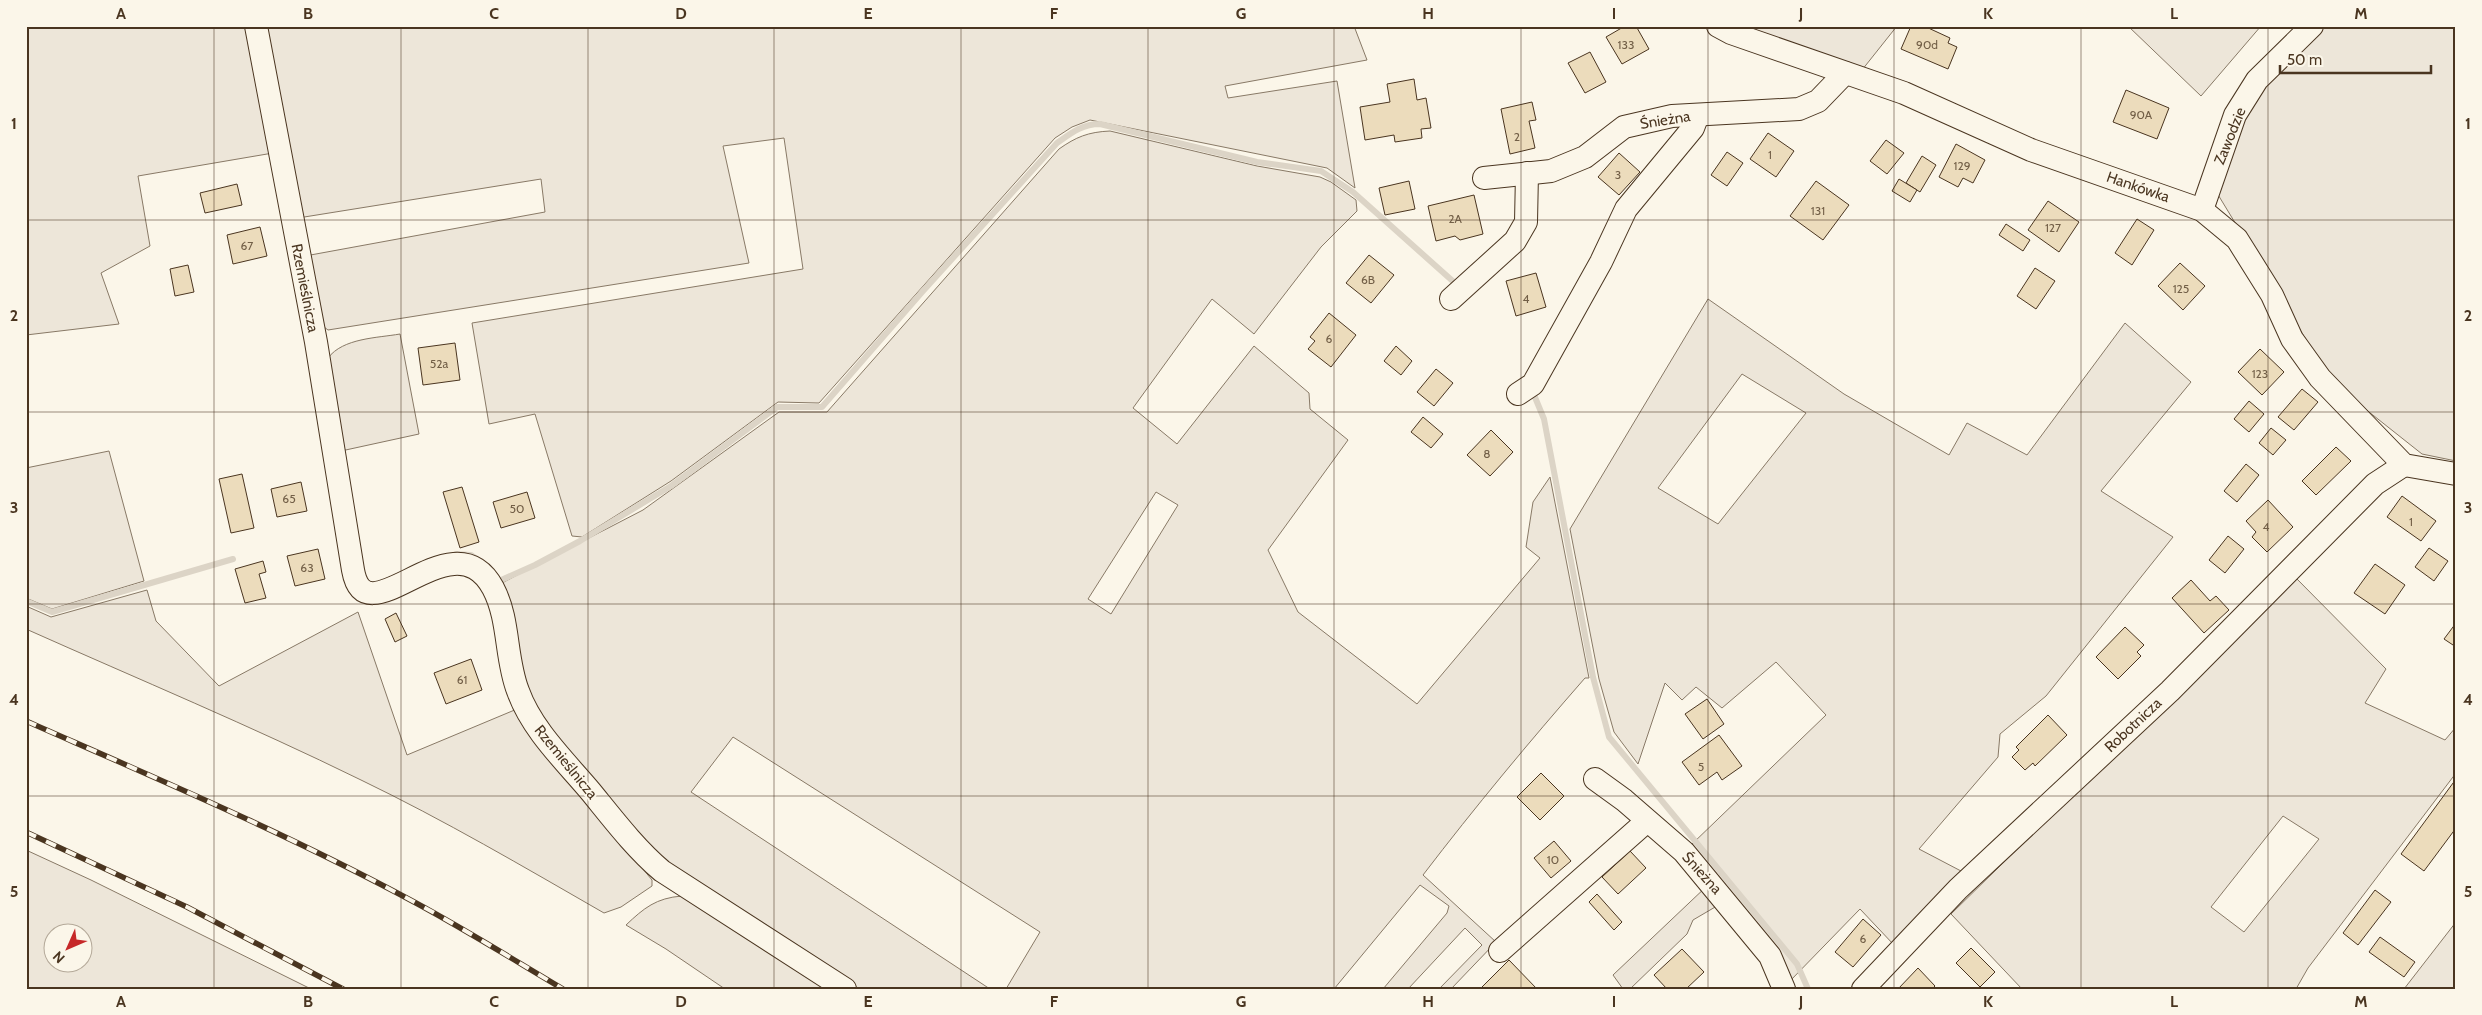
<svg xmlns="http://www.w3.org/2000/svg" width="2482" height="1015" viewBox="0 0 2482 1015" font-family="Cabin,sans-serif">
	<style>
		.green { fill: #ede6d9; stroke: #887966; fill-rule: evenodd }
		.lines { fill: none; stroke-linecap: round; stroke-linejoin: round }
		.stream { stroke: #dcd4c6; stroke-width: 6 }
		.building { fill: #ecdcbc; stroke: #4a3520 }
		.minor-casing { stroke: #4a3520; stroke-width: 24 }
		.minor { stroke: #fbf6e9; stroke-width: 22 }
		.rail-casing { stroke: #4a3520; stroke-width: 5.5 }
		.rail { stroke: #fbf6e9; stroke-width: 4; stroke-dasharray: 11; stroke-linecap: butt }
		.grid { fill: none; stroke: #4a3520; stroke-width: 1; stroke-opacity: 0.55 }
		.labels { text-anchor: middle; stroke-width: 4; stroke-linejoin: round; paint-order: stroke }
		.number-label { font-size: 12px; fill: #725f47 }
		.street-label { font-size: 15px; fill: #4a3520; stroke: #fbf6e9 }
		.neatline { fill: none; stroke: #4a3520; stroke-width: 2 }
		.grid-label { font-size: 16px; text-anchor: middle; font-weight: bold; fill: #4a3520 }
	</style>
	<rect width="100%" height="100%" fill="#fbf6e9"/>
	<!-- green -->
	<g class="green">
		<polygon points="26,26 247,26 273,153 138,176 150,246 101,273 119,324 26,335"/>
		<polygon points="265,26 1354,26 1367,60 1225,86 1228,98 1337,81 1355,188 1327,168 1090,120 1072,127 1055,138 819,403 778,402 671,481 582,537 572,536 535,414 489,424 472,323 803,269 784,138 723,146 749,263 328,330 320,324 305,256 545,212 541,179 298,218"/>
		<polygon points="1737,26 1897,26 1862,70"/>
		<polygon points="2128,26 2261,26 2201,96"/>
		<polygon points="2325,26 2452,26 2456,29 2456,461 2422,454 2364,408 2319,361 2217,193 2239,122 2289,57"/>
		<path d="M1110 131 1257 166 1320 177 1331 182 1356 200 1357 211 1321 247 1254 334 1212 299 1133 408 1177 444 1254 346 1309 393 1310 409 1348 440 1268 550 1298 612 1417 704 1540 558 1526 547 1533 502 1550 477 1589 678H1585C1529 742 1475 807 1423 875L1496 942 1451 989H1439L1482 945 1465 928 1408 989H1383L1447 913 1449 906 1420 885 1334 989H1006L1040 932 733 737 691 792 990 989H858L676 873 648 852 537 715 522 683 500 584 643 510 779 412H827L1059 149C1076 137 1088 132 1110 131ZM1156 492 1178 505 1111 614 1088 599Z"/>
		<path d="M1708 299 1844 394 1949 455 1967 423 2027 455 2125 323 2191 382 2101 491 2173 537 2046 696 2000 734 1998 757 1919 849 1961 871 1894 945 1860 909 1789 982 1691 845 1826 715 1776 662 1722 708 1696 687 1682 700 1665 683 1638 764 1614 732 1599 679 1570 529ZM1742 374 1806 413 1718 524 1658 488Z"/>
		<path d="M400 334 419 434 341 451 328 358C343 338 377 338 400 334Z"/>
		<polygon points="109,451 144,581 52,609 26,598 26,468"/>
		<path d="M2295 577 2386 669 2365 703 2445 740 2456 727V773L2308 968 2296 989H2022L1951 914ZM2283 816 2319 839 2244 932 2211 907Z"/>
		<path d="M147 590 156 621 219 686 358 612 407 755 517 709 558 765 652 880V886L621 907 604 913C524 867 444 820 361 780 251 726 138 679 26 629V606L51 617Z"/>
		<path d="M26 850 91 880 311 989H26ZM52 932H82V962H52Z"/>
		<polygon points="1708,885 1722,903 1693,920 1687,934 1630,989 1623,989 1613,975"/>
		<path d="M682 896 827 989H725L666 949 626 925C644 908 656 898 682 896Z"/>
		<polygon points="2456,922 2456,989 2404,989"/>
	</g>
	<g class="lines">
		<!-- stream -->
		<g class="stream">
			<polyline points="1532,390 1544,419 1593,677 1609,737 1797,964 1808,989"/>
			<polyline points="456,554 471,555 479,561"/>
			<path d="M495 577 499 581 535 565 580 541 671 486 777 407H822L923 291 1057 143C1071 133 1082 124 1100 124L1257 162 1321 171 1353 192 1456 284"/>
			<polyline points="26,601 52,612 233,559"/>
		</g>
	</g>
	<!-- building -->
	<g class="building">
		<polygon points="1625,26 1636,26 1649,49 1622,64 1606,37"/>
		<polygon points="1911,26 1924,26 1950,38 1948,43 1957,47 1948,69 1901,49"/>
		<polygon points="1590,52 1606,82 1585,93 1568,63"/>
		<polygon points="1414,79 1417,100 1426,98 1431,128 1421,129 1422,138 1395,142 1394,135 1365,140 1360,107 1390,102 1387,84"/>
		<polygon points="2126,90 2169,108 2157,139 2113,122"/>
		<polygon points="1532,102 1536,120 1529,121 1535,148 1510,154 1501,109"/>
		<polygon points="1768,133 1794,151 1776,177 1750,159"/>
		<polygon points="1886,140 1904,153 1887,174 1870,161"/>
		<polygon points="1956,144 1985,160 1973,183 1963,178 1958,187 1939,177"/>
		<polygon points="1727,152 1743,163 1727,186 1711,175"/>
		<polygon points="1619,153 1640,172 1619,195 1598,177"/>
		<polygon points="1922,156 1936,165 1920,192 1906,183"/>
		<polygon points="1899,179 1917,190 1910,202 1892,191"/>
		<polygon points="1409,181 1415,209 1385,215 1379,188"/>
		<polygon points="1816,181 1849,205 1823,240 1790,216"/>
		<polygon points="237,184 242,205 205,213 200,193"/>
		<polygon points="1474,195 1483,234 1460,240 1455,236 1436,241 1428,206"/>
		<polygon points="2048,201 2079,222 2059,252 2028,230"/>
		<polygon points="2137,219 2154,230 2132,265 2115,253"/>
		<polygon points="2006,224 2030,240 2023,251 1999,235"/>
		<polygon points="260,227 267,256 233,264 227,235"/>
		<polygon points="1369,255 1394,275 1371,303 1346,283"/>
		<polygon points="2180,263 2205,286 2183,310 2158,286"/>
		<polygon points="188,265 194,292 175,296 170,269"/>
		<polygon points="2035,268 2055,281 2036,309 2017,296"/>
		<polygon points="1536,273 1546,307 1516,316 1506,281"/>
		<polygon points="1329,313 1356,335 1331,367 1308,349 1315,341 1310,337"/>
		<polygon points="455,343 460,380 423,385 418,348"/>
		<polygon points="1396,346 1412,361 1401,375 1384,361"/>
		<polygon points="2260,349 2284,372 2262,395 2238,372"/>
		<polygon points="1436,369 1453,383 1434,406 1417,392"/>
		<polygon points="2302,389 2318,402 2294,430 2278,417"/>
		<polygon points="2249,401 2264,414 2249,432 2234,419"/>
		<polygon points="1423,417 1443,434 1431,448 1411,432"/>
		<polygon points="2271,428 2286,440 2273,455 2259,443"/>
		<polygon points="1491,430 1513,452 1490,476 1467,455"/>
		<polygon points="2336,447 2351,461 2316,495 2302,481"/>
		<polygon points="2246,464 2259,475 2237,502 2224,491"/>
		<polygon points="242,474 254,528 231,533 219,479"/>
		<polygon points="301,482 307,511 277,517 271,489"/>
		<polygon points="462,487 479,542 460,548 443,492"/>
		<polygon points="527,492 535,518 501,528 493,502"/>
		<polygon points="2402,496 2436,521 2421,541 2387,517"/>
		<polygon points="2268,500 2293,527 2267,552 2252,537 2256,532 2246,521"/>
		<polygon points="2228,536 2244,549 2225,573 2209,560"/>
		<polygon points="2429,548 2448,561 2434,581 2415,567"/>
		<polygon points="318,549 325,579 295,586 287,556"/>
		<polygon points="263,561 266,572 259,574 266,598 245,603 235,569"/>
		<polygon points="2375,564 2405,585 2385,614 2354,593"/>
		<polygon points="2191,580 2210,601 2216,596 2229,610 2204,633 2172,598"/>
		<polygon points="396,613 407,636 395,642 385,619"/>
		<polygon points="2456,623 2456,647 2444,639"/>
		<polygon points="2125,627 2144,645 2137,652 2141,656 2118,679 2096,657"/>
		<polygon points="471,659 482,690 446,704 434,673"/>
		<polygon points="1707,699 1724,724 1703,739 1685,714"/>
		<polygon points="2048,715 2067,735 2035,766 2033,763 2025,770 2012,757 2019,750 2016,747"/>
		<polygon points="1719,735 1742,766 1722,780 1717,772 1699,785 1682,762"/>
		<polygon points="1541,773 1564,796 1540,820 1517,797"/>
		<polygon points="2456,779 2456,828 2424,871 2401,854"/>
		<polygon points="1554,841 1571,861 1551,878 1534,858"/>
		<polygon points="1630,851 1646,868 1618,894 1602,877"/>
		<polygon points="2375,890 2391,902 2358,945 2343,933"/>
		<polygon points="1597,894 1622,922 1614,930 1589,902"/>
		<polygon points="1863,919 1881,935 1853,967 1835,952"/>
		<polygon points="2380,937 2415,962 2404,977 2369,952"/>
		<polygon points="1971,948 1995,972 1980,987 1956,963"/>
		<polygon points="1682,949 1704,972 1686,989 1667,989 1654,975"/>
		<polygon points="1509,960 1537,989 1480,989"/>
		<polygon points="1918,968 1935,986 1932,989 1898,989"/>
	</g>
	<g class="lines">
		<!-- minor casing -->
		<g class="minor-casing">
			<g id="minor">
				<path d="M256 26 316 342 353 570C366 643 452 513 493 588 510 620 505 658 518 691 532 730 565 761 591 792 613 819 635 848 662 871L845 989"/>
				<polyline points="1718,26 1731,33 1904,93 2031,150 2202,210 2237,239 2272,295 2292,339 2320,378 2404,465 2456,474"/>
				<polyline points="1484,178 1551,171 1585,157 1624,127 1672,116 1799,109 1818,101 1845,73"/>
				<polyline points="2202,210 2235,115 2257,80 2312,26"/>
				<polyline points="1451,299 1515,241 1526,222 1527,173"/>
				<polyline points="1518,394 1533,384 1601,262 1626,209 1693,128 1698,115"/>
				<polyline points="1595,779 1624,800 1684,852 1770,956 1784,989"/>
				<polyline points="1500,951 1647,821"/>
				<polyline points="1863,989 1958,889 2170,691 2375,484 2404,465"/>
			</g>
		</g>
		<!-- minor -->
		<use href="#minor" class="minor"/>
		<!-- rail casing -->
		<g class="rail-casing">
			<g id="rail">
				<path d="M26 721C158 779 290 835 416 903 466 930 514 960 563 989"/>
				<polyline points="26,832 187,907 343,989"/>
			</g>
		</g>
		<!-- rail -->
		<use href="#rail" class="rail"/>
	</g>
	<!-- grid -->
	<path class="grid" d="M214 26V989M401 26V989M588 26V989M774 26V989M961 26V989M1148 26V989M1334 26V989M1521 26V989M1708 26V989M1894 26V989M2081 26V989M2268 26V989M26 220H2456M26 412H2456M26 604H2456M26 796H2456"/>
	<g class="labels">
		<!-- number labels -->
		<g class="number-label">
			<text x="1626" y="49">133</text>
			<text x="1927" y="49">90d</text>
			<text x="2141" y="119">90A</text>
			<text x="1517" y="141">2</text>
			<text x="1770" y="159">1</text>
			<text x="1962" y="170">129</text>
			<text x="1618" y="179">3</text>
			<text x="1818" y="215">131</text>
			<text x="1455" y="223">2A</text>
			<text x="2053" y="232">127</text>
			<text x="247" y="250">67</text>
			<text x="1368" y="284">6B</text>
			<text x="2181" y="293">125</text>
			<text x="1526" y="303">4</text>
			<text x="1329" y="343">6</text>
			<text x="439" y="368">52a</text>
			<text x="2260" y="378">123</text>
			<text x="1487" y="458">8</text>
			<text x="289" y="503">65</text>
			<text x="517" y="513">50</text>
			<text x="2411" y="526">1</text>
			<text x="2266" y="531">4</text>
			<text x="307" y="572">63</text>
			<text x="462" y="684">61</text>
			<text x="1701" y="771">5</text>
			<text x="1553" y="864">10</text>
			<text x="1863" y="943">6</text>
		</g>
		<!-- street labels -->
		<g class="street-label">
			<text transform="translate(1665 120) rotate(-9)" y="5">Śnieżna</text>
			<text transform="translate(2230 136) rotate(-68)" y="5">Zawodzie</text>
			<text transform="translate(2138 187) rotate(19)" y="5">Hankówka</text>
			<text transform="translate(305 288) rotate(79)" y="5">Rzemieślnicza</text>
			<text transform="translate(2133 725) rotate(-43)" y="5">Robotnicza</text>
			<text transform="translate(566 762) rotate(51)" y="5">Rzemieślnicza</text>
			<text transform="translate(1702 873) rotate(48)" y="5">Śnieżna</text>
		</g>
	</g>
	<!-- border -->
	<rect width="2482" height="1015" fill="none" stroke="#fbf6e9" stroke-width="55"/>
	<!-- north arrow -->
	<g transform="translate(68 948) rotate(225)"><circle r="24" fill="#fbf6e9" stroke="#b4a999"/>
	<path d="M0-4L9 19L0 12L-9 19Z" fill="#c62828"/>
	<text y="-8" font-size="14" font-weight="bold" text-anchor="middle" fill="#4a3520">N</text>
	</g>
	<!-- scale -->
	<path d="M2280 65v8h151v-8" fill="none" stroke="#4a3520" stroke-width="2.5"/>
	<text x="2287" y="65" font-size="15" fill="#4a3520" stroke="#fbf6e9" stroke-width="4" paint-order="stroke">50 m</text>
	<rect x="28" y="28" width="2426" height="960" class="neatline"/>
	<g class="grid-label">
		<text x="121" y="19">A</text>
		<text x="308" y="19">B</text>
		<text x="494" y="19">C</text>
		<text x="681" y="19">D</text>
		<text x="868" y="19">E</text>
		<text x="1054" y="19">F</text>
		<text x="1241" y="19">G</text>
		<text x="1428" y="19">H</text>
		<text x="1614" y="19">I</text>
		<text x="1801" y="19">J</text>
		<text x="1988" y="19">K</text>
		<text x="2174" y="19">L</text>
		<text x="2361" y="19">M</text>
		<text x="14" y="129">1</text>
		<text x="2468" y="129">1</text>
		<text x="14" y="321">2</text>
		<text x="2468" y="321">2</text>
		<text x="14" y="513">3</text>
		<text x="2468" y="513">3</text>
		<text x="14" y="705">4</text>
		<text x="2468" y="705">4</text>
		<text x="14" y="897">5</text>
		<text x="2468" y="897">5</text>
		<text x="121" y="1007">A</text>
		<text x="308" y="1007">B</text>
		<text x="494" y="1007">C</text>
		<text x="681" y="1007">D</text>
		<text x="868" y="1007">E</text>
		<text x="1054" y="1007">F</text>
		<text x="1241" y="1007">G</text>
		<text x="1428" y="1007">H</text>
		<text x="1614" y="1007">I</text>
		<text x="1801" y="1007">J</text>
		<text x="1988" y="1007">K</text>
		<text x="2174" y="1007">L</text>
		<text x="2361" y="1007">M</text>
	</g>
</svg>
